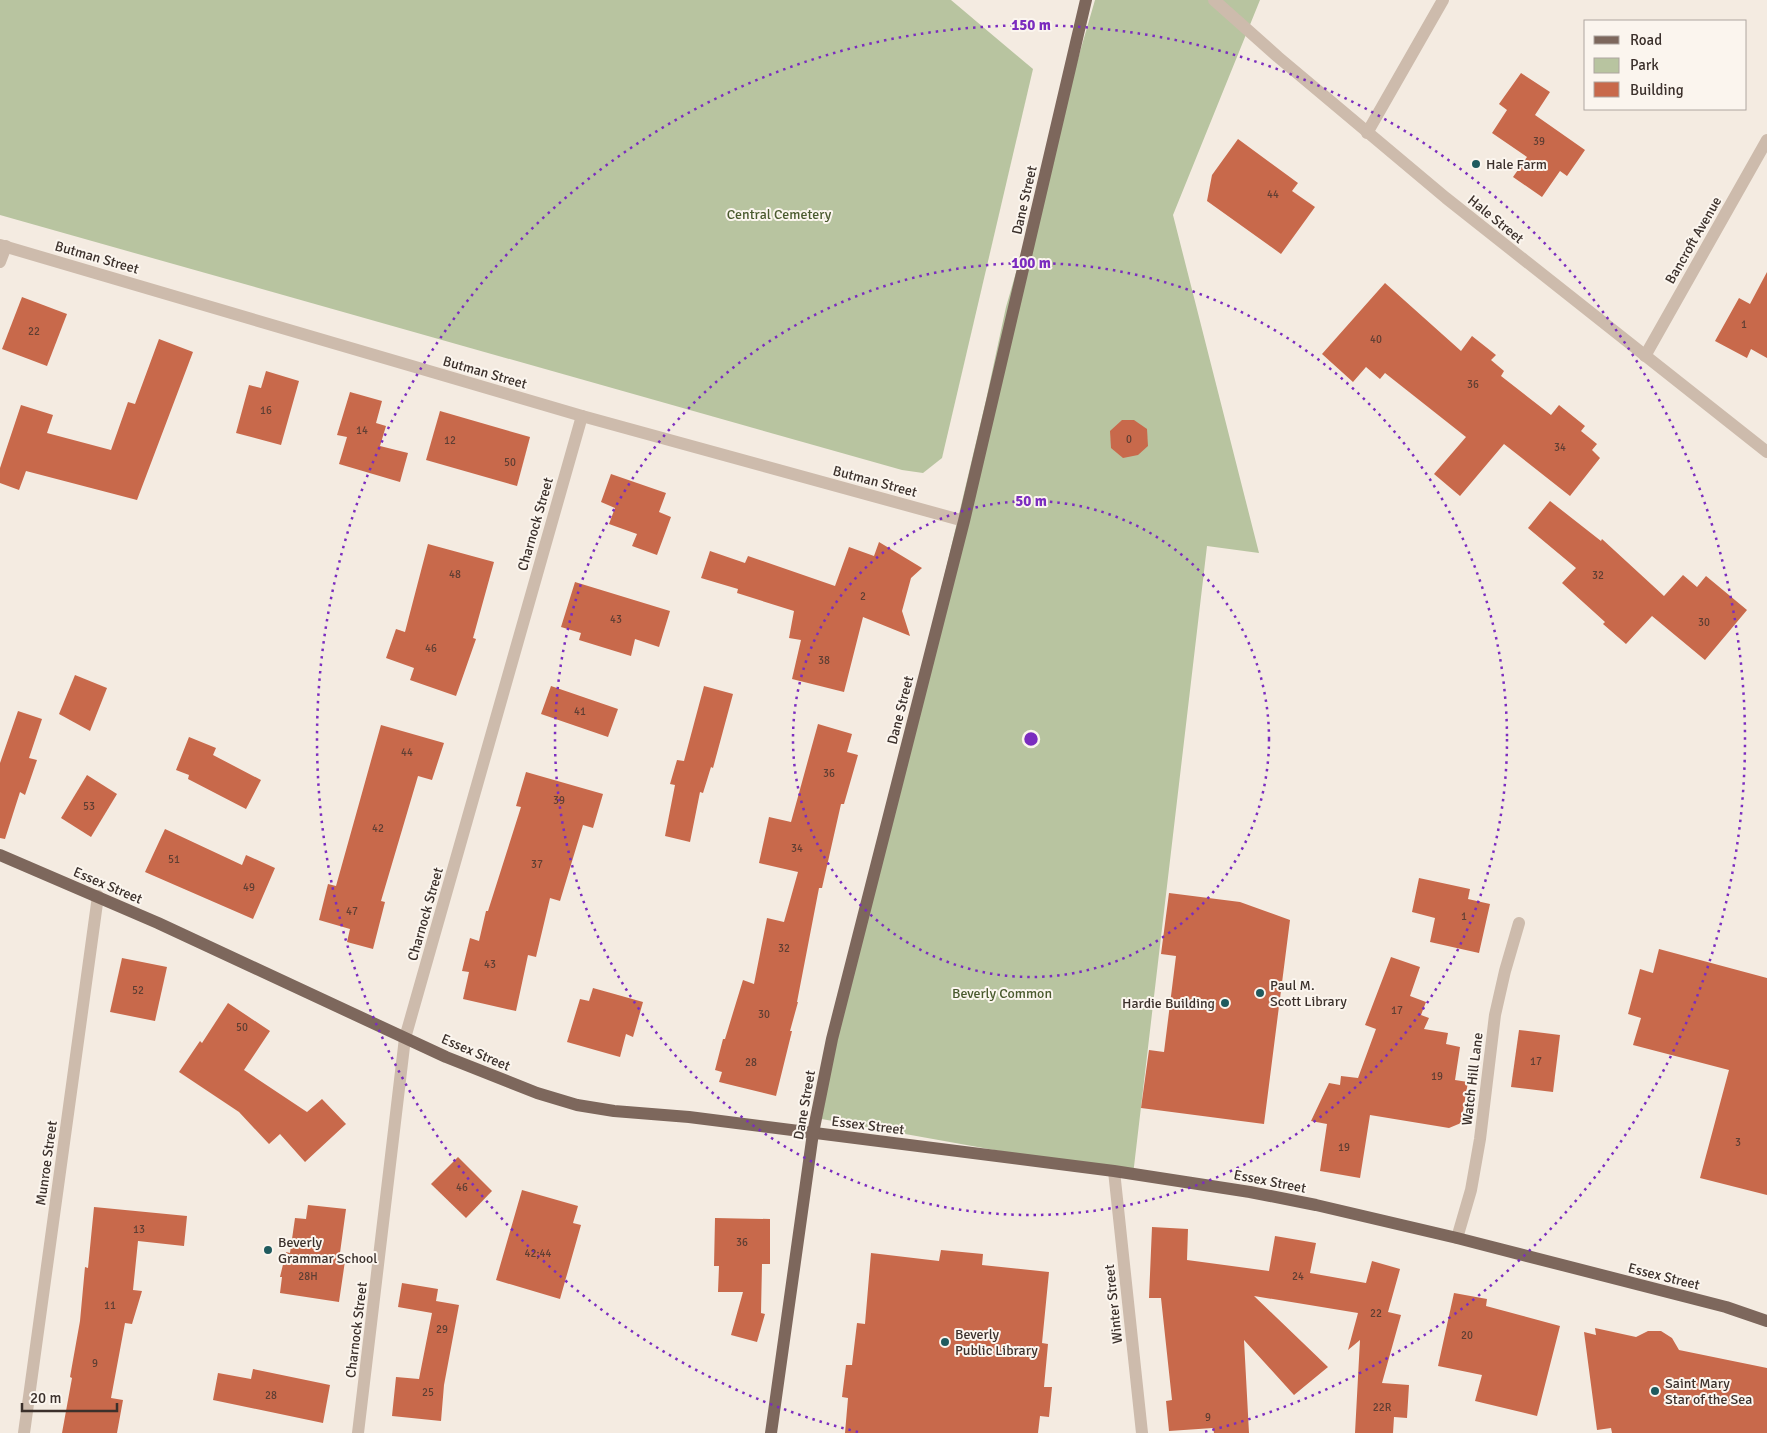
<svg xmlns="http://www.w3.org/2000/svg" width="1767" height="1433" viewBox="0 0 1767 1433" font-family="Signika,sans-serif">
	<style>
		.green { fill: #b8c4a0 }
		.building { fill: #c8694b }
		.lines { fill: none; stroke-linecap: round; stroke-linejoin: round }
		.minor { stroke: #cdbbac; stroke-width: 12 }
		.major { stroke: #7d675c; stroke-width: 12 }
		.ring { fill: none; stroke: #7b2cbf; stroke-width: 2.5; stroke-dasharray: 2.5 5 }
		.poi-dot { fill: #1f5a5e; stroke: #fbf5ee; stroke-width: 2 }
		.labels { text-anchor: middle; stroke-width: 4; stroke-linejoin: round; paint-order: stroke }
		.number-label { font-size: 11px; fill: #5e3e33 }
		.poi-label { font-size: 14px; fill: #3b302b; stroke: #fbf5ee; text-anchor: start }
		.street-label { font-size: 14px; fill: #3b302b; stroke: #fbf5ee }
		.park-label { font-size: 14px; fill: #4a5a2e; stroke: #fbf5ee }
		.centre { fill: #7b2cbf; stroke: #fbf5ee; stroke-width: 2.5 }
		.ring-label { font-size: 15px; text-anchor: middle; font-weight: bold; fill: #7b2cbf; stroke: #fbf5ee; stroke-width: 4; stroke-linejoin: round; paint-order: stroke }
	</style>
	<rect width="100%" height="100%" fill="#f4ebe1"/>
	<!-- green -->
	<g class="green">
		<polygon points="0,0 951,0 1033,69 942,458 923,473 902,470 0,215"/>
		<polygon points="1095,0 1260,0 1173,215 1259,553 1207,546 1133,1175 816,1118 986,400 1006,307"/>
	</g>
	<!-- building -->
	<g class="building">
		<polygon points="1521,73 1550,92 1535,115 1585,150 1567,176 1560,171 1542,197 1513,177 1527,157 1492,133 1507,110 1499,104"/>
		<polygon points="1238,139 1298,183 1292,191 1315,207 1281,254 1207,201 1212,175"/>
		<polygon points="1767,272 1767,358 1751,349 1747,358 1715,341 1739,298 1750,304"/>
		<polygon points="1385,283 1461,351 1472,336 1496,355 1491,360 1504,371 1501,376 1551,415 1559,405 1585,426 1581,431 1597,444 1592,450 1600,458 1570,496 1504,444 1460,496 1434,474 1466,437 1385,373 1380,379 1366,367 1353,382 1322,354"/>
		<polygon points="22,297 67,314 47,366 2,349"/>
		<polygon points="159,339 193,352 137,500 26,471 19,490 0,483 0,468 21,405 53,415 47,433 111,450 128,402 135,404"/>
		<polygon points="266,371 299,381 281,445 236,433 249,385 261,388"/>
		<polygon points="350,392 382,401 376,423 386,426 380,446 408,453 400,482 339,464 347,437 337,435"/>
		<polygon points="440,411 530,437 517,486 426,460"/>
		<polygon points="1122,420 1134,420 1147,429 1148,446 1138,455 1123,458 1111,448 1110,431"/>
		<polygon points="611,474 666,493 659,512 671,517 657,555 632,546 637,534 609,524 615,508 601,502"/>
		<polygon points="1550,501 1601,541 1602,539 1664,596 1683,575 1697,587 1706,576 1747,610 1705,660 1652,616 1626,644 1603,624 1605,622 1562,583 1576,568 1528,528"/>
		<polygon points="879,542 922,568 911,578 902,611 910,636 863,617 844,692 792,679 801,640 789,638 794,611 737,593 738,589 701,578 710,551 745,563 748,556 835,586 849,547 874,556"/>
		<polygon points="428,544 494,562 473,638 476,639 456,696 410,680 414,668 386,658 396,629 405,632"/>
		<polygon points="575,582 670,611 659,647 635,639 631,656 579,640 581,633 561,627"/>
		<polygon points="75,675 107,688 90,731 59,714"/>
		<polygon points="551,686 618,709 608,737 541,714"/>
		<polygon points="704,686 733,694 713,768 711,767 703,793 700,792 690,842 665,836 675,785 670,784 677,760 684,761"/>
		<polygon points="18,711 42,719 29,758 37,760 25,795 20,792 5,839 0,838 0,763"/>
		<polygon points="818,724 852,734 847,752 858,755 844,804 841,804 822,888 819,888 797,1002 798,1002 790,1031 792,1031 776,1096 719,1082 722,1072 715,1070 723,1039 725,1039 743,980 754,984 767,918 784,922 798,872 759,863 769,817 791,822"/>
		<polygon points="381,725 444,743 432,780 418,776 381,901 385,902 373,949 347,942 350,929 319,920 328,884 336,886"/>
		<polygon points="189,737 216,748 213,755 261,780 246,809 188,779 189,775 176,770"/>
		<polygon points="526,772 603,794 593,828 583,825 560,901 550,898 536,957 528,955 516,1011 463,999 469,972 462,971 470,938 479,941 486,911 488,911 521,807 516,806"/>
		<polygon points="87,775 117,794 91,837 61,818"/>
		<polygon points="165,829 242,865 246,855 275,868 253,919 145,872"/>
		<polygon points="1419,878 1470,889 1468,899 1490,904 1479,953 1430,942 1435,918 1412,912"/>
		<polygon points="1169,893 1240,902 1290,920 1264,1124 1141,1108 1149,1050 1164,1052 1176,956 1161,954"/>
		<polygon points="1659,949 1767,978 1767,1195 1700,1178 1729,1070 1633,1045 1641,1018 1628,1014 1640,969 1653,973"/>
		<polygon points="1391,957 1420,967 1410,996 1426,1002 1421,1015 1429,1018 1424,1029 1448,1033 1446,1044 1460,1047 1455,1080 1468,1082 1461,1123 1449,1128 1370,1115 1360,1178 1320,1171 1327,1124 1311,1121 1329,1083 1340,1085 1341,1076 1358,1078 1376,1029 1365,1025"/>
		<polygon points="122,958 167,967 155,1021 110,1012"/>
		<polygon points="593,988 643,1002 633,1037 626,1034 620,1057 567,1042 580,999 589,1001"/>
		<polygon points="228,1003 270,1031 244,1070 307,1112 322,1099 346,1124 305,1162 280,1134 269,1144 239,1112 179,1072 200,1041 202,1043"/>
		<polygon points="1519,1030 1560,1035 1553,1092 1511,1087"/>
		<polygon points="458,1157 492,1191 466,1218 431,1184"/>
		<polygon points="522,1190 578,1206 573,1223 581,1225 560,1299 496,1280"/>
		<polygon points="308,1205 346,1209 339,1260 345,1261 339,1302 280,1293 282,1277 280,1277 286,1252 290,1253 295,1218 306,1219"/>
		<polygon points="94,1207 187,1216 184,1246 138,1241 133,1290 142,1291 132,1324 125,1323 111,1398 123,1400 117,1433 62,1433 72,1378 70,1377 80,1321 85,1267 88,1268"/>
		<polygon points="715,1218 770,1219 770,1264 762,1264 761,1313 765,1314 757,1342 731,1335 743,1292 718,1292 719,1266 714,1266"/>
		<polygon points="1152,1227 1188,1229 1187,1260 1269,1271 1275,1236 1316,1243 1310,1273 1366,1283 1372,1261 1400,1269 1388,1312 1401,1315 1382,1383 1409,1385 1407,1418 1394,1417 1393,1433 1355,1433 1360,1340 1348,1350 1358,1313 1254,1296 1328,1367 1294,1395 1244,1340 1249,1433 1214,1433 1213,1428 1169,1431 1166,1401 1172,1400 1161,1298 1149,1298"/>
		<polygon points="941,1250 983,1254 982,1265 1049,1272 1042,1343 1048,1344 1044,1387 1052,1387 1049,1417 1040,1416 1038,1433 845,1433 848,1398 842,1397 846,1365 852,1365 857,1323 865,1324 871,1253 939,1261"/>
		<polygon points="402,1283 438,1289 436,1301 459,1305 444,1385 441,1421 392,1416 396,1377 419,1379 432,1313 398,1307"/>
		<polygon points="1454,1293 1487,1299 1486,1306 1560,1326 1537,1416 1475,1401 1482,1375 1438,1366"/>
		<polygon points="1595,1328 1636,1337 1648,1331 1661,1331 1672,1338 1679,1350 1767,1368 1767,1433 1612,1433 1611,1428 1597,1430 1584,1332 1596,1335"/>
		<polygon points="253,1369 330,1385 323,1423 213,1400 218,1373 251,1379"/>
	</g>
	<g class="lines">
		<!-- minor -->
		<g class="minor">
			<polyline points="1214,0 1278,57 1446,198 1767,452"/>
			<polyline points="1367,133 1443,0"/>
			<polyline points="0,245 582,416 964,521"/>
			<polyline points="0,262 6,246"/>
			<polyline points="1645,356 1767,140"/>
			<polyline points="1114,1171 1142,1433"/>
			<polyline points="1457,1238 1471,1190 1480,1139 1495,1015 1505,971 1519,923"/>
			<polyline points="24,1433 98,896"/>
			<polyline points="358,1433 405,1038 582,416"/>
		</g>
		<!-- major -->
		<g class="major">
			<polyline points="0,855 158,923 446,1057 537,1093 577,1105 614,1111 689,1117 1114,1171 1250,1192 1316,1205 1457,1238 1726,1307 1767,1321"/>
			<polyline points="771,1433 813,1133 832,1039 964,521 1086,0"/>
		</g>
	</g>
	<!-- distance rings -->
	<g class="ring">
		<circle cx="1031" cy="739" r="238"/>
		<circle cx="1031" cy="739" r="476"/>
		<path d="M858 1432A714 714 0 1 1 1204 1432"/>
	</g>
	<!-- markers -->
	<g class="poi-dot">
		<circle cx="1476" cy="164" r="5"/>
		<circle cx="1260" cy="993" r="5"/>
		<circle cx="1225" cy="1003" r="5"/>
		<circle cx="268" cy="1250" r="5"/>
		<circle cx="945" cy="1342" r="5"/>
		<circle cx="1655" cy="1391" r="5"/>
	</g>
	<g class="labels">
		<!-- number labels -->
		<g class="number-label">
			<text x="1539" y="145">39</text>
			<text x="1273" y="198">44</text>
			<text x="1744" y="328">1</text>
			<text x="34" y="335">22</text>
			<text x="1376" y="343">40</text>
			<text x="1473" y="388">36</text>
			<text x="266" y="414">16</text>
			<text x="362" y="434">14</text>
			<text x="1129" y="443">0</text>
			<text x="450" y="444">12</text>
			<text x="1560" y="451">34</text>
			<text x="510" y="466">50</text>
			<text x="455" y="578">48</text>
			<text x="1598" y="579">32</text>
			<text x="863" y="600">2</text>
			<text x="616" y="623">43</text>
			<text x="1704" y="626">30</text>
			<text x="431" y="652">46</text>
			<text x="824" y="664">38</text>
			<text x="580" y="715">41</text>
			<text x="407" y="756">44</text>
			<text x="829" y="777">36</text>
			<text x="559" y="804">39</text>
			<text x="89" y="810">53</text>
			<text x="378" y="832">42</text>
			<text x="797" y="852">34</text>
			<text x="174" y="863">51</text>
			<text x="537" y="868">37</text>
			<text x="249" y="891">49</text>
			<text x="352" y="915">47</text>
			<text x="1464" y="920">1</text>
			<text x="784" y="952">32</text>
			<text x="490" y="968">43</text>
			<text x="138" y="994">52</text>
			<text x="1397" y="1014">17</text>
			<text x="764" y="1018">30</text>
			<text x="242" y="1031">50</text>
			<text x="1536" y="1065">17</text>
			<text x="751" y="1066">28</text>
			<text x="1437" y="1080">19</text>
			<text x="1738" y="1146">3</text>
			<text x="1344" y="1151">19</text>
			<text x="462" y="1191">46</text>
			<text x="139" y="1233">13</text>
			<text x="742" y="1246">36</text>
			<text x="538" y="1257">42;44</text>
			<text x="308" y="1280">28H</text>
			<text x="1298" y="1280">24</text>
			<text x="110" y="1309">11</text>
			<text x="1376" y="1317">22</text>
			<text x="442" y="1333">29</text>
			<text x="1467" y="1339">20</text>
			<text x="95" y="1367">9</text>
			<text x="428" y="1396">25</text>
			<text x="271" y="1399">28</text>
			<text x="1382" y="1411">22R</text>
			<text x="1208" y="1421">9</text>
		</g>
		<!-- poi labels -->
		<g class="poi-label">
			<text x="1486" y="169">Hale Farm</text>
			<text x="1270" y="990">Paul M.<tspan x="1270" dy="16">Scott Library</tspan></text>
			<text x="1215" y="1008" text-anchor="end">Hardie Building</text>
			<text x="278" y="1247">Beverly<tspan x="278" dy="16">Grammar School</tspan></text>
			<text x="955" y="1339">Beverly<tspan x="955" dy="16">Public Library</tspan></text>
			<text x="1665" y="1388">Saint Mary<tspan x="1665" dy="16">Star of the Sea</tspan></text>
		</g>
		<!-- street labels -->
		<g class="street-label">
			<text transform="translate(1024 200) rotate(-77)" y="5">Dane Street</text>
			<text transform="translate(1496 219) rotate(39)" y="5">Hale Street</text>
			<text transform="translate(1693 240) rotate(-60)" y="5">Bancroft Avenue</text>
			<text transform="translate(97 257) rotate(16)" y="5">Butman Street</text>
			<text transform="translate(485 372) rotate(16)" y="5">Butman Street</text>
			<text transform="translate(875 481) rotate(15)" y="5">Butman Street</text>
			<text transform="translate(535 524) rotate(-74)" y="5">Charnock Street</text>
			<text transform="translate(900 710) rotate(-76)" y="5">Dane Street</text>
			<text transform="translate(108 885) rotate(23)" y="5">Essex Street</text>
			<text transform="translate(425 914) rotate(-74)" y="5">Charnock Street</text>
			<text transform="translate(476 1052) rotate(23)" y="5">Essex Street</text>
			<text transform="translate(1472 1079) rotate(-83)" y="5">Watch Hill Lane</text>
			<text transform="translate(804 1105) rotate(-80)" y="5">Dane Street</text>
			<text transform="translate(868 1125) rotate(7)" y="5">Essex Street</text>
			<text transform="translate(46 1163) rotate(-82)" y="5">Munroe Street</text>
			<text transform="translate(1270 1181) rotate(11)" y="5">Essex Street</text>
			<text transform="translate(1664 1276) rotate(14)" y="5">Essex Street</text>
			<text transform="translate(1113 1304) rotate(-96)" y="5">Winter Street</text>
			<text transform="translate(356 1330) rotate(-83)" y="5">Charnock Street</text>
		</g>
		<!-- park labels -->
		<g class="park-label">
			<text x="779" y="219">Central Cemetery</text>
			<text x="1002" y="998">Beverly Common</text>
		</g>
	</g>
	<circle cx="1031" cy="739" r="8" class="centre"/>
	<g class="ring-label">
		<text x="1031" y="30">150 m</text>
		<text x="1031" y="268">100 m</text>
		<text x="1031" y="506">50 m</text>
	</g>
	<!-- legend -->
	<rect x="1584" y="20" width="162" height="90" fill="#fbf5ee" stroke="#aea6a0"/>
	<rect x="1594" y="36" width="25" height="8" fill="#7d675c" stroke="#aea6a0"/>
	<text x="1630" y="45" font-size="15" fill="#3b302b">Road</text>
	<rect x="1594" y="58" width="25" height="15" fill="#b8c4a0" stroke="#aea6a0"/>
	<text x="1630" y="70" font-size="15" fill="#3b302b">Park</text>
	<rect x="1594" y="82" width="25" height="15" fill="#c8694b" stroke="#aea6a0"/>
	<text x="1630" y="95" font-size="15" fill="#3b302b">Building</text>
	<!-- scale -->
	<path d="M22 1403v8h95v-8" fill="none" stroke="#3b302b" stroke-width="2.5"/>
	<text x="30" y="1403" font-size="15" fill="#3b302b" stroke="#fbf5ee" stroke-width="4" paint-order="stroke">20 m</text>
</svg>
